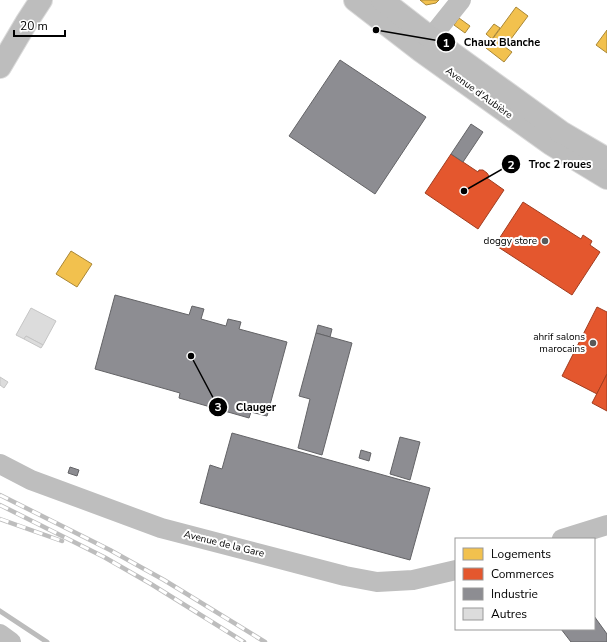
<svg xmlns="http://www.w3.org/2000/svg" width="607" height="642" font-family="'Nunito Sans',sans-serif">
	<style>
		.homes { fill: #f2c14e; stroke: #a98737 }
		.shops { fill: #e4572e; stroke: #a03d20 }
		.industry { fill: #8d8d92; stroke: #636366 }
		.lines { fill: none; stroke-linecap: round; stroke-linejoin: round }
		.stream { stroke: #bcbcbc; stroke-width: 5 }
		.building { fill: #dcdcdc; stroke: #c5c5c5 }
		.major-casing { stroke: #dbdbdb; stroke-width: 24 }
		.minor { stroke: #bebebe; stroke-width: 20 }
		.major { stroke: #bdbdbd; stroke-width: 22 }
		.rail-casing { stroke: #bdbdbd; stroke-width: 4.5 }
		.rail { stroke: #fff; stroke-width: 3; stroke-dasharray: 9; stroke-linecap: butt }
		.poi-dot { fill: #595959; stroke: #fff; stroke-width: 1.5 }
		.labels { text-anchor: middle; dominant-baseline: central; stroke-width: 4; stroke-linejoin: round; paint-order: stroke }
		.street-label { font-size: 10px; fill: #000; stroke: #fff }
		.poi-label { font-size: 10px; fill: #000; stroke: #fff; text-anchor: end }
		.leader { fill: none; stroke: #000; stroke-width: 1.5 }
		.callout-dot { fill: #000; stroke: #fff; stroke-width: 1.5 }
		.mark-label { font-size: 12px; text-anchor: middle; font-weight: bold; fill: #fff }
		.callout-label { font-size: 11px; text-anchor: middle; font-weight: bold; fill: #000; stroke: #fff; stroke-width: 4; stroke-linejoin: round; paint-order: stroke }
	</style>
	<rect width="100%" height="100%" fill="#fff"/>
	<g class="homes">
		<path d="M420 0H439L436 3 426 5Z"/>
		<path d="M516 7 528 16 505 47 512 52 504 62 486 48Z"/>
		<path d="M459 18 470 26 465 33 454 25Z"/>
		<path d="M494 24 500 28 492 39 486 34Z"/>
		<path d="M607 30V53L596 45Z"/>
		<path d="M71 251 92 264 77 287 56 274Z"/>
	</g>
	<g class="shops">
		<path d="M451 154 478 172 479 170H483L487 173 489 176 487 178 504 190 478 229 425 193Z"/>
		<path d="M523 202 581 239 583 235 592 241 590 245 600 252 572 295 495 245Z"/>
		<path d="M597 307 607 312V374L597 394 562 376Z"/>
		<path d="M607 374V411L592 403Z"/>
	</g>
	<g class="industry">
		<path d="M340 60 426 117 375 194 289 136Z"/>
		<path d="M471 124 483 132 463 162 451 154Z"/>
		<path d="M115 295 189 315 192 306 204 309 201 319 226 326 228 319 241 322 239 329 287 342 267 416 251 412 249 418 179 398 180 393 95 369Z"/>
		<path d="M318 325 332 329 330 337 316 333Z"/>
		<path d="M316 333 352 343 322 455 298 448 310 399 299 396Z"/>
		<path d="M232 433 430 488 410 560 200 503 210 465 222 469Z"/>
		<path d="M400 437 420 442 410 480 390 474Z"/>
		<path d="M361 450 371 453 369 461 359 458Z"/>
		<path d="M70 467 79 470 77 476 68 473Z"/>
		<path d="M594 616 607 634V642H571L561 629H594Z"/>
	</g>
	<g class="lines">
		<path class="stream" d="M0 611 47 642"/>
	</g>
	<g class="building">
		<path d="M31 308 56 321 43 345 26 336 24 339 16 335Z"/>
		<path d="M26 336 43 345 41 348 24 339Z"/>
		<path d="M0 377 8 382 4 388 0 385Z"/>
	</g>
	<g class="lines">
		<defs>
			<g id="major">
				<path d="M355 0 421 51 551 144 607 178"/>
				<path d="M382 0 431 38 561 132 607 159"/>
				<path d="M0 67 26 23 41 0"/>
			</g>
		</defs>
		<use href="#major" class="major-casing"/>
		<g class="minor">
			<path d="M421 50 461 0"/>
			<path d="M0 464 31 480 161 528 345 576 377 582 413 580 456 570"/>
			<path d="M562 539 607 525"/>
			<path d="M0 634 11 642"/>
		</g>
		<use href="#major" class="major"/>
		<defs>
			<g id="rail">
				<path d="M0 495 110 550 164 580 265 642"/>
				<path d="M0 505 104 557 151 584 244 642"/>
				<path d="M0 519 62 541"/>
			</g>
		</defs>
		<use href="#rail" class="rail-casing"/>
		<use href="#rail" class="rail"/>
	</g>
	<g class="poi-dot">
		<circle cx="545" cy="241" r="4"/>
		<circle cx="593" cy="343" r="4"/>
	</g>
	<g class="labels">
		<g class="street-label">
			<text transform="translate(479 93) rotate(36)">Avenue d'Aubière</text>
			<text transform="translate(224 544) rotate(14)">Avenue de la Gare</text>
		</g>
		<g class="poi-label">
			<text x="537" y="241">doggy store</text>
			<text x="585" y="337">ahrif salons<tspan x="585" dy="12">marocains</tspan></text>
		</g>
	</g>
	<path class="leader" d="M376 30L446 42M464 191L511 164M191 356L218 407"/>
	<g class="callout-dot">
		<circle cx="376" cy="30" r="4"/>
		<circle cx="464" cy="191" r="4"/>
		<circle cx="191" cy="356" r="4"/>
		<circle cx="446" cy="42" r="10"/>
		<circle cx="511" cy="164" r="10"/>
		<circle cx="218" cy="407" r="10"/>
	</g>
	<g class="mark-label">
		<text x="446" y="47">1</text>
		<text x="511" y="169">2</text>
		<text x="218" y="411">3</text>
	</g>
	<g class="callout-label">
		<text x="502" y="46">Chaux Blanche</text>
		<text x="560" y="168">Troc 2 roues</text>
		<text x="256" y="411">Clauger</text>
	</g>
	<rect x="455" y="538" width="140" height="92" fill="#ffffff" stroke="#999999"/>
	<rect x="463" y="548" width="20" height="12" fill="#f2c14e" stroke="#999999"/>
	<text x="491" y="558" font-size="12" fill="#000000">Logements</text>
	<rect x="463" y="568" width="20" height="12" fill="#e4572e" stroke="#999999"/>
	<text x="491" y="578" font-size="12" fill="#000000">Commerces</text>
	<rect x="463" y="588" width="20" height="12" fill="#8d8d92" stroke="#999999"/>
	<text x="491" y="598" font-size="12" fill="#000000">Industrie</text>
	<rect x="463" y="608" width="20" height="12" fill="#dcdcdc" stroke="#999999"/>
	<text x="491" y="618" font-size="12" fill="#000000">Autres</text>
	<path d="M14 30v6h51v-6" fill="none" stroke="#000000" stroke-width="2"/>
	<text x="20" y="30" font-size="12" fill="#000000" stroke="#ffffff" stroke-width="3" paint-order="stroke">20 m</text>
</svg>
